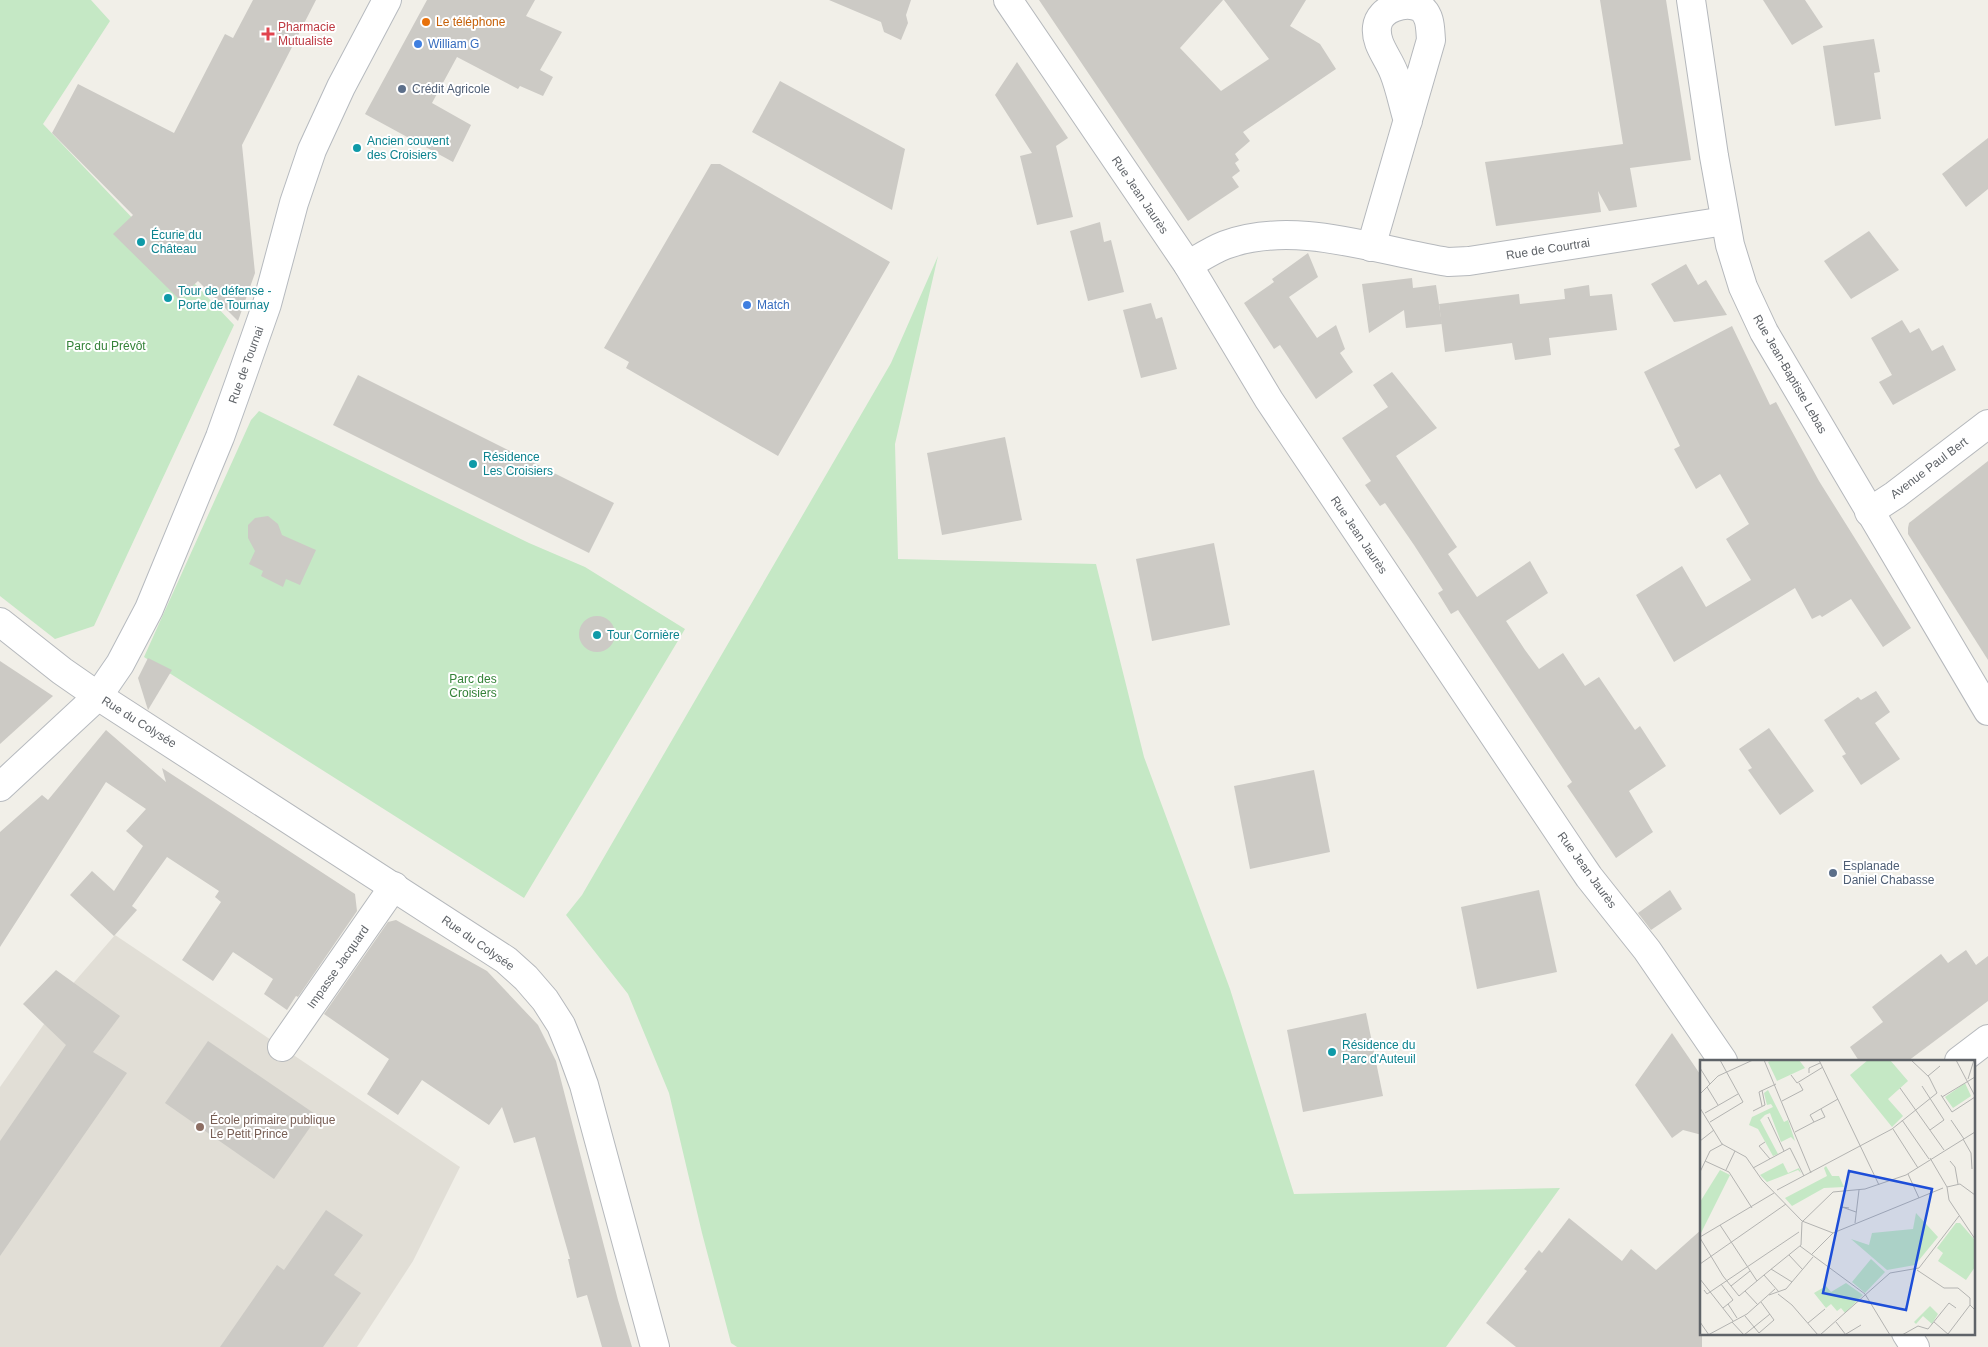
<svg xmlns="http://www.w3.org/2000/svg" width="1988" height="1347" font-family="Helvetica,sans-serif">
	<style>
		.education { fill: #e1ded6 }
		.green { fill: #c5e8c5 }
		.building { fill: #cccac5 }
		.lines { fill: none; stroke-linecap: round; stroke-linejoin: round }
		.minor-casing { stroke: #b5b8bc; stroke-width: 30 }
		.tertiary-casing { stroke: #b5b8bc; stroke-width: 30 }
		.secondary-casing { stroke: #b6babf; stroke-width: 30 }
		.minor { stroke: #fff; stroke-width: 28 }
		.tertiary { stroke: #fff; stroke-width: 28 }
		.secondary { stroke: #fff; stroke-width: 28 }
		.food-dot { fill: #e8710a; stroke: #fff; stroke-width: 2 }
		.health-dot { fill: #e0444e; stroke: #fff; stroke-width: 2 }
		.shop-dot { fill: #3f7fe0; stroke: #fff; stroke-width: 2 }
		.service-dot { fill: #5c6f8a; stroke: #fff; stroke-width: 2 }
		.culture-dot { fill: #0f9aa8; stroke: #fff; stroke-width: 2 }
		.education-dot { fill: #8d6e63; stroke: #fff; stroke-width: 2 }
		.labels { text-anchor: middle; dominant-baseline: central; stroke-width: 4; stroke-linejoin: round; paint-order: stroke }
		.food-label { font-size: 12px; fill: #c56008; stroke: #fff; text-anchor: start }
		.health-label { font-size: 12px; fill: #be3a42; stroke: #fff; text-anchor: start }
		.shop-label { font-size: 12px; fill: #366cbe; stroke: #fff; text-anchor: start }
		.service-label { font-size: 12px; fill: #4e5e75; stroke: #fff; text-anchor: start }
		.culture-label { font-size: 12px; fill: #0d838f; stroke: #fff; text-anchor: start }
		.street-label { font-size: 12px; fill: #5f6368; stroke: #fff }
		.park-label { font-size: 12px; fill: #348238; stroke: #fff }
		.education-label { font-size: 12px; fill: #785e54; stroke: #fff; text-anchor: start }
		.inset-road { fill: none; stroke: #b3b3b1; stroke-width: 1 }
		.view { fill: #1d4ed8; fill-opacity: 0.15; stroke: #1d4ed8; stroke-width: 2.5 }
		.inset-edge { fill: none; stroke: #5f6368; stroke-width: 2.5 }
	</style>
	<rect width="100%" height="100%" fill="#f1efe8"/>
	<path class="education" d="M115 935 460 1167 413 1261 357 1347H0V1087L70 987Z"/>
	<g class="green">
		<path d="M0 0H91L110 21 43 124 234 325 94 626 55 639 0 596Z"/>
		<path d="M938 256 895 444 898 559 1096 564 1144 757 1230 989 1294 1194 1560 1188 1446 1347H737L731 1343 702 1233 669 1093 628 994 566 915 582 895 891 363Z"/>
		<path d="M259 411 529 543 585 567 685 629 524 898 144 657 251 420Z"/>
	</g>
	<g class="building">
		<path d="M253 0H316L242 145 255 273 238 321 198 281 179 299 113 234 133 215 52 133 78 84 174 133 225 34 233 38Z"/>
		<path d="M427 0H535L526 16 562 32 540 70 553 77 543 96 520 86 518 89 457 57 432 103 471 125 453 162 365 114Z"/>
		<path d="M829 0H911L906 15 908 23 901 40 884 32 881 22Z"/>
		<path d="M1039 0H1223L1180 48 1221 91 1269 59 1224 0H1306L1290 26 1320 44 1336 69 1243 132 1250 141 1235 154 1239 160 1235 163 1240 171 1232 177 1239 187 1188 221Z"/>
		<path d="M1600 0H1666L1691 160 1630 168 1637 207 1609 211 1598 191 1601 212 1496 226 1485 162 1623 144Z"/>
		<path d="M1763 0H1805L1823 27 1792 45Z"/>
		<path d="M1874 39 1880 72 1874 73 1881 119 1835 126 1823 46Z"/>
		<path d="M1017 62 1068 138 1056 146 1073 217 1037 225 1020 156 1032 153 995 95Z"/>
		<path d="M780 81 905 149 892 210 752 132Z"/>
		<path d="M1988 138V189L1966 207 1942 174Z"/>
		<path d="M711 164H720L890 262 778 456 626 368 629 362 604 348Z"/>
		<path d="M1100 222 1104 242 1111 240 1124 292 1088 301 1070 231Z"/>
		<path d="M1869 231 1899 270 1851 299 1824 261Z"/>
		<path d="M1308 253 1318 277 1289 297 1317 338 1336 325 1345 349 1340 353 1353 372 1316 399 1280 345 1274 349 1244 303 1274 282 1272 279Z"/>
		<path d="M1686 264 1698 285 1706 280 1727 315 1674 322 1651 284Z"/>
		<path d="M1412 278 1413 288 1436 285 1442 324 1406 328 1404 310 1369 333 1362 284Z"/>
		<path d="M1589 285 1590 296 1612 294 1617 330 1549 338 1551 355 1515 360 1512 343 1445 352 1439 304 1519 294 1520 304 1565 299 1564 289Z"/>
		<path d="M1151 303 1156 319 1162 317 1177 369 1141 378 1123 310Z"/>
		<path d="M1902 320 1910 333 1919 328 1932 351 1943 345 1956 370 1893 405 1879 382 1892 375 1871 338Z"/>
		<path d="M1732 326 1770 405 1776 402 1819 481 1911 628 1883 647 1851 599 1822 617 1820 615 1812 619 1795 588 1674 662 1636 595 1682 566 1706 607 1751 580 1726 539 1749 524 1720 474 1696 489 1674 449 1680 446 1644 372Z"/>
		<path d="M1392 372 1437 428 1396 456 1457 547 1448 554 1477 597 1530 561 1548 593 1506 621 1525 650 1539 669 1563 653 1585 686 1599 677 1635 730 1640 726 1666 766 1629 791 1653 832 1616 858 1567 786 1572 782 1458 610 1451 614 1438 593 1443 590 1414 545 1385 503 1380 506 1365 485 1371 481 1342 438 1388 407 1373 385Z"/>
		<path d="M358 375 614 503 589 553 333 425Z"/>
		<path d="M1005 437 1022 520 942 535 927 453Z"/>
		<path d="M1988 461V660L1908 534V528L1909 523Z"/>
		<path d="M268 516 278 524 282 535 316 550 300 585 286 579 283 587 261 576 263 571 249 564 255 551 248 538V525L255 518Z"/>
		<path d="M1214 543 1230 625 1152 641 1136 559Z"/>
		<circle cx="597" cy="634" r="18"/>
		<path d="M148 658 172 670 148 710 138 678Z"/>
		<path d="M0 661 53 696 0 744Z"/>
		<path d="M1876 691 1890 712 1875 723 1900 759 1861 785 1842 756 1846 754 1824 720 1858 697 1861 700Z"/>
		<path d="M1769 728 1814 791 1780 815 1748 770 1752 768 1739 749Z"/>
		<path d="M106 730 166 782 162 768 355 894 357 911 298 997 296 996 287 1010 264 994 273 979 233 952 213 981 182 960 221 902 215 897 219 891 167 857 132 906 137 910 114 936 70 895 92 871 114 891 143 846 126 831 146 809 106 782 0 947V832L42 795 48 800Z"/>
		<path d="M1314 770 1330 852 1250 869 1234 786Z"/>
		<path d="M1539 890 1557 972 1477 989 1461 907Z"/>
		<path d="M1670 890 1682 909 1651 930 1638 913Z"/>
		<path d="M396 920 487 971 538 1025 556 1061 618 1300 632 1347H602L587 1295 577 1298 568 1259H570L535 1137 514 1143 502 1107 489 1125 422 1080 398 1115 367 1094 389 1059 324 1014 388 922Z"/>
		<path d="M1966 950 1976 965 1988 956V1001L1908 1061H1859L1850 1047 1883 1022 1872 1007 1941 954 1948 963Z"/>
		<path d="M56 970 120 1016 93 1052 127 1073 0 1256V1141L66 1045 23 1004Z"/>
		<path d="M1366 1013 1383 1096 1303 1112 1287 1030Z"/>
		<path d="M1672 1033 1702 1077V1135L1683 1130 1672 1138 1635 1085Z"/>
		<path d="M208 1041 318 1116 274 1179 165 1103Z"/>
		<path d="M326 1210 363 1235 334 1275 361 1293 323 1347H220L277 1265 284 1270Z"/>
		<path d="M1569 1218 1622 1261 1631 1249 1656 1270 1702 1229V1347H1516L1486 1323 1527 1271 1524 1269 1539 1250 1542 1253Z"/>
	</g>
	<g class="lines">
		<defs>
			<g id="minor">
				<path d="M1008 0 1188 265 1269 400 1572 852 1589 877 1647 950 1723 1061"/>
				<path d="M1371 247 1431 40C1430 29 1431 16 1421 8 1406 0 1379 8 1377 27 1375 44 1388 57 1394 73 1400 88 1403 105 1408 121"/>
				<path d="M1188 265C1200 258 1212 250 1225 245 1296 219 1377 251 1448 262L1469 261 1725 221"/>
				<path d="M1869 512 1895 495 1988 424"/>
				<path d="M0 622 62 671 98 696"/>
				<path d="M282 1047 394 886"/>
				<path d="M1959 1061 1988 1039"/>
				<path d="M1906 1333 1915 1347"/>
			</g>
			<g id="tertiary">
				<path d="M1691 0 1714 156 1730 245 1743 287 1764 332 1988 711"/>
				<path d="M98 696 506 960 526 978 545 1000 561 1025 572 1052 584 1085 655 1347"/>
			</g>
			<path id="secondary" d="M0 787 98 696 120 664 149 609 220 437 240 381 267 304 294 203 312 150 341 87 387 0"/>
		</defs>
		<use href="#minor" class="minor-casing"/>
		<use href="#tertiary" class="tertiary-casing"/>
		<use href="#secondary" class="secondary-casing"/>
		<use href="#minor" class="minor"/>
		<use href="#tertiary" class="tertiary"/>
		<use href="#secondary" class="secondary"/>
	</g>
	<circle class="food-dot" cx="426" cy="22" r="5"/>
	<path class="health-dot" d="M265.5 26.5h5v5h5v5h-5v5h-5v-5h-5v-5h5z"/>
	<g class="shop-dot">
		<circle cx="418" cy="44" r="5"/>
		<circle cx="747" cy="305" r="5"/>
	</g>
	<g class="service-dot">
		<circle cx="402" cy="89" r="5"/>
		<circle cx="1833" cy="873" r="5"/>
	</g>
	<g class="culture-dot">
		<circle cx="357" cy="148" r="5"/>
		<circle cx="141" cy="242" r="5"/>
		<circle cx="168" cy="298" r="5"/>
		<circle cx="473" cy="464" r="5"/>
		<circle cx="597" cy="635" r="5"/>
		<circle cx="1332" cy="1052" r="5"/>
	</g>
	<circle class="education-dot" cx="200" cy="1127" r="5"/>
	<g class="labels">
		<g class="food-label">
			<text x="436" y="22">Le téléphone</text>
		</g>
		<g class="health-label">
			<text x="278" y="27">Pharmacie<tspan x="278" dy="14">Mutualiste</tspan></text>
		</g>
		<g class="shop-label">
			<text x="428" y="44">William G</text>
			<text x="757" y="305">Match</text>
		</g>
		<g class="service-label">
			<text x="412" y="89">Crédit Agricole</text>
			<text x="1843" y="866">Esplanade<tspan x="1843" dy="14">Daniel Chabasse</tspan></text>
		</g>
		<g class="culture-label">
			<text x="367" y="141">Ancien couvent<tspan x="367" dy="14">des Croisiers</tspan></text>
			<text x="151" y="235">Écurie du<tspan x="151" dy="14">Château</tspan></text>
			<text x="178" y="291">Tour de défense -<tspan x="178" dy="14">Porte de Tournay</tspan></text>
			<text x="483" y="457">Résidence<tspan x="483" dy="14">Les Croisiers</tspan></text>
			<text x="607" y="635">Tour Cornière</text>
			<text x="1342" y="1045">Résidence du<tspan x="1342" dy="14">Parc d'Auteuil</tspan></text>
		</g>
		<g class="street-label">
			<text transform="translate(1140 195) rotate(56)">Rue Jean Jaurès</text>
			<text transform="translate(1548 249) rotate(-9)">Rue de Courtrai</text>
			<text transform="translate(246 365) rotate(-70)">Rue de Tournai</text>
			<text transform="translate(1790 374) rotate(60)">Rue Jean-Baptiste Lebas</text>
			<text transform="translate(1929 468) rotate(-37)">Avenue Paul Bert</text>
			<text transform="translate(1359 535) rotate(56)">Rue Jean Jaurès</text>
			<text transform="translate(139 722) rotate(32)">Rue du Colysée</text>
			<text transform="translate(1587 870) rotate(54)">Rue Jean Jaurès</text>
			<text transform="translate(478 943) rotate(35)">Rue du Colysée</text>
			<text transform="translate(338 967) rotate(-55)">Impasse Jacquard</text>
		</g>
		<g class="park-label">
			<text x="106" y="346">Parc du Prévôt</text>
			<text x="473" y="679">Parc des<tspan x="473" dy="14">Croisiers</tspan></text>
		</g>
		<g class="education-label">
			<text x="210" y="1120">École primaire publique<tspan x="210" dy="14">Le Petit Prince</tspan></text>
		</g>
	</g>
	<g transform="translate(1700 1060)">
		<rect width="275" height="275" fill="#f1efe8"/>
		<path d="M72 0H99L105 8 77 21 68 2ZM168 0H190L208 21 188 39 203 56 192 67 150 15ZM265 23 271 36 253 48 245 37ZM68 30 84 62 88 60 95 81 91 77 81 82 70 53 65 55 60 60 78 94 73 96 58 69 49 65 52 57 73 47 71 44 67 45 64 33ZM83 103 88 113 99 108 101 113 98 110 67 122 60 115ZM126 106 132 116H139L144 127 124 128 92 146 85 138 127 116 124 108ZM20 110 30 115 0 175V142ZM216 153 238 177 215 205 187 210 151 179 169 185 172 173 213 169ZM256 163H260L275 180V207L266 220 238 201 243 193 237 188ZM171 199 185 212 165 233 152 222ZM146 223 163 235 145 253 141 248 137 251 131 244 126 248 114 233 126 226 131 232ZM230 246 238 254 232 264 223 256 216 264 214 262Z" fill="#c5e8c5"/>
		<path class="inset-road" d="M64 0 111 113M119 0 179 125M211 0 229 17 237 33M256 0 275 36M0 8 10 24M109 13V8L120 3M91 15 97 23 123 7M228 16 240 6M268 19 274 0M222 26 244 60M7 27 18 45M200 28 244 90M0 34 18 16 53 0M241 35 252 52M242 37 275 17M82 41 103 30 99 23M62 46 59 32 76 24M0 48 22 84 46 97 62 120 102 161 133 173 111 195M53 51 65 45 62 30M252 52 275 37M5 53 38 34M68 57 84 91M202 60 229 99M251 60 264 79M10 62 43 42 20 0M114 62 125 57 121 49M193 69 218 108M230 70 244 60M95 72 114 62 110 55 138 39M263 79 271 93 272 109M0 81 14 70M65 82 59 86 70 99M230 98 247 127 249 140 275 179M5 101 29 112 52 148M250 101 255 107 258 124M53 108 90 88 104 116M26 110 35 91M0 112 10 91 23 84M208 114 219 138M247 127 260 124 275 135M77 130 192 69 237 33M149 148 142 147 156 152M102 162 133 132 165 129 206 115 275 72M155 163 159 130M20 165 57 221M133 173 243 128M0 177 74 133M0 178 23 216 39 236 64 215M100 186 165 234 190 275M89 195 103 210M0 204 86 144M71 209 92 222M217 210 244 228H258L270 238V245L275 250M0 219 33 261M21 224 33 240 23 248M31 226 50 211M4 230 7 234 99 172M45 231 58 245M79 232 64 215 101 185 102 162M78 234 92 245 118 275M69 235 86 229 113 197M28 244 37 258M45 256 59 273M0 262 9 275M32 262 44 275M136 262 146 275M234 262 249 275M108 263 125 249M59 273 74 260 61 242M146 274 161 265M248 274 270 245M8 275 47 254 75 229M44 275 70 254M120 275 190 213 219 208 259 156M202 275 218 266 228 269 249 243 256 248"/>
		<path class="view" d="M149 111 232 129 206 250 123 233Z"/>
		<rect width="275" height="275" class="inset-edge"/>
	</g>
</svg>
